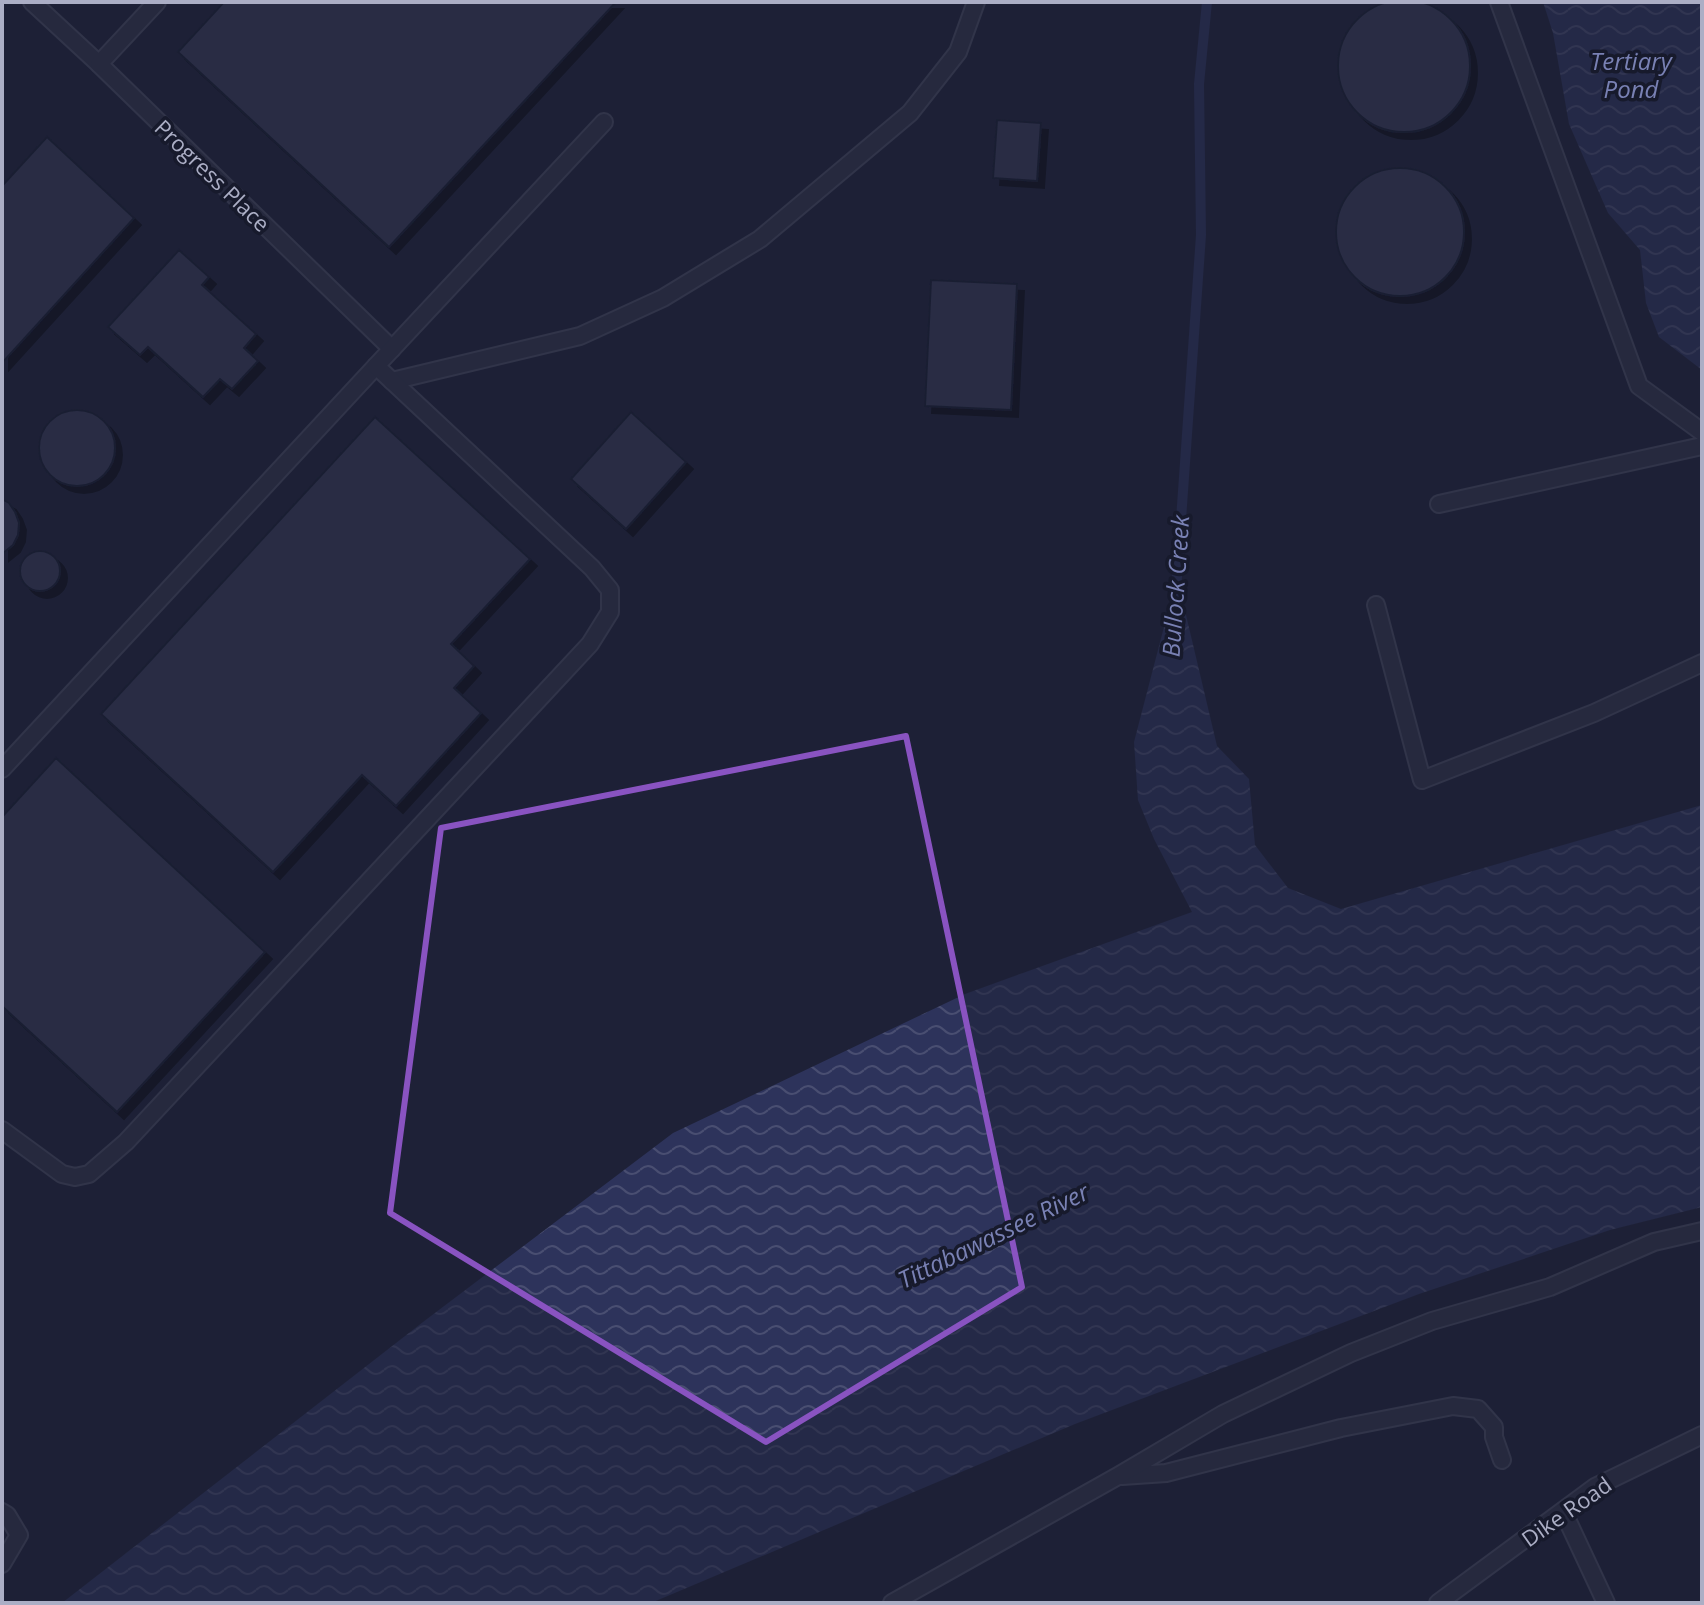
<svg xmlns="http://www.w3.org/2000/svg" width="1704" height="1605" font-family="'Open Sans',sans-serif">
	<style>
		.water { fill: url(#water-waves) }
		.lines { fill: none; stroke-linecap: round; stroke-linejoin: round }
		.stream { stroke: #2d335b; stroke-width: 10 }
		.building { fill: #373b56; stroke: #191c2e; stroke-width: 2; filter: url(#shadow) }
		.service-casing { stroke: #494c60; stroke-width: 20 }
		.service { stroke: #313448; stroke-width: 16 }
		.marked { fill: none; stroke: #8953c1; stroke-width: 6; stroke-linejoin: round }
		.labels { text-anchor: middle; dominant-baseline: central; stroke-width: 7; stroke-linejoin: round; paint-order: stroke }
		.street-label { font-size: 22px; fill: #abaec5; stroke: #171a2c }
		.water-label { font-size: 24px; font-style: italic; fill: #7981b4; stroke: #171a2c }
	</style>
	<defs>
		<pattern id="water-waves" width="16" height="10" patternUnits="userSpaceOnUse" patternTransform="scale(2)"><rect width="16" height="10" fill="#2d335b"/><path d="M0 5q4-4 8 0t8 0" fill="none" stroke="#494e71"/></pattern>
		<filter id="shadow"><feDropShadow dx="7" dy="7" stdDeviation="0" flood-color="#0009"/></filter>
	</defs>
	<rect width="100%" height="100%" fill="#1e2137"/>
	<g class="water">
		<path d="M1543 2H1702V370L1659 337 1646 303 1640 250 1608 213 1569 124 1553 33Z"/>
		<path d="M1177 577 1217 746 1249 779 1255 845 1288 888 1341 909 1702 805V1207L1610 1230 1419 1294 1075 1424 651 1603H62L423 1322 673 1133 965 994 1192 912 1154 839 1138 800 1134 742Z"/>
	</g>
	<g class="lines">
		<path class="stream" d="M1176 591 1201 235 1199 84 1207 2"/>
	</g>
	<g class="building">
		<circle cx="1404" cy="66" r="66"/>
		<path d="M224 2H616L389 247 178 52Z"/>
		<path d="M997 120 1041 123 1037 181 993 178Z"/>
		<path d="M47 137 134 218 2 363V186Z"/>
		<circle cx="1400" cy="232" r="64"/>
		<path d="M179 250 209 277 202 285 256 334 244 348 258 361 232 389 220 379 203 397 148 347 140 355 108 327Z"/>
		<path d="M931 280 1017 284 1011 410 925 406Z"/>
		<circle cx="77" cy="448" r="38"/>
		<path d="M631 412 686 462 626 529 571 479Z"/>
		<path d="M375 417 530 559 451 644 474 666 454 688 481 713 396 806 362 775 273 872 101 714Z"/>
		<path d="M2 499 9 503 15 512 19 523 18 535 13 545 2 554Z"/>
		<circle cx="40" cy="571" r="20"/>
		<path d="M56 758 265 952 117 1112 2 1006V817Z"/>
	</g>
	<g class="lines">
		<defs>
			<g id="service">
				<path d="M32 2 99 64 392 349"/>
				<path d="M1499 2 1639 386 1702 432"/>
				<path d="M99 64 157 2"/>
				<path d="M392 381 580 336 663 298 760 239 910 113 958 52 976 2"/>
				<path d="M1439 504 1702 446"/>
				<path d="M1376 605 1422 780 1594 713 1702 663"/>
				<path d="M2 769 376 366"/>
				<path d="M2 1130 62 1174 75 1177 89 1174 126 1142 590 644 610 612V590L592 568 376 366 604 122"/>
				<path d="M1122 1476 1166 1473 1341 1428 1453 1406 1478 1409 1494 1427V1437L1502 1460"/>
				<path d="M1563 1511 1606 1603"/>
				<path d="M2 1512 7 1515 19 1535 2 1564"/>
				<path d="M892 1603 1118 1476 1223 1414 1351 1353 1432 1321 1550 1287 1654 1242 1702 1231"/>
				<path d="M1438 1603 1595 1487 1702 1435"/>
			</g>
		</defs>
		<use href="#service" class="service-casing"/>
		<use href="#service" class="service"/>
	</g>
	<path d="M0 0H1704V1605H0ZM906 736 1022 1287 766 1442 390 1213 441 828Z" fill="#1e2137" fill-opacity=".55" fill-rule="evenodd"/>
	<path class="marked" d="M906 736 1022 1287 766 1442 390 1213 441 828Z"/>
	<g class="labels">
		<g class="street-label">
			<text transform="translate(213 175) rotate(44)">Progress Place</text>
			<text transform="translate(1566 1511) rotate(-35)">Dike Road</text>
		</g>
		<g class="water-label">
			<text x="1631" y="60">Tertiary<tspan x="1631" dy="28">Pond</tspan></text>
			<text transform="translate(1175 586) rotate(-86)">Bullock Creek</text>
			<text transform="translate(993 1235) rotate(-26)">Tittabawassee River</text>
		</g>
	</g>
	<rect width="1704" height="1605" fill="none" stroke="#abaec5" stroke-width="8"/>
</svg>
